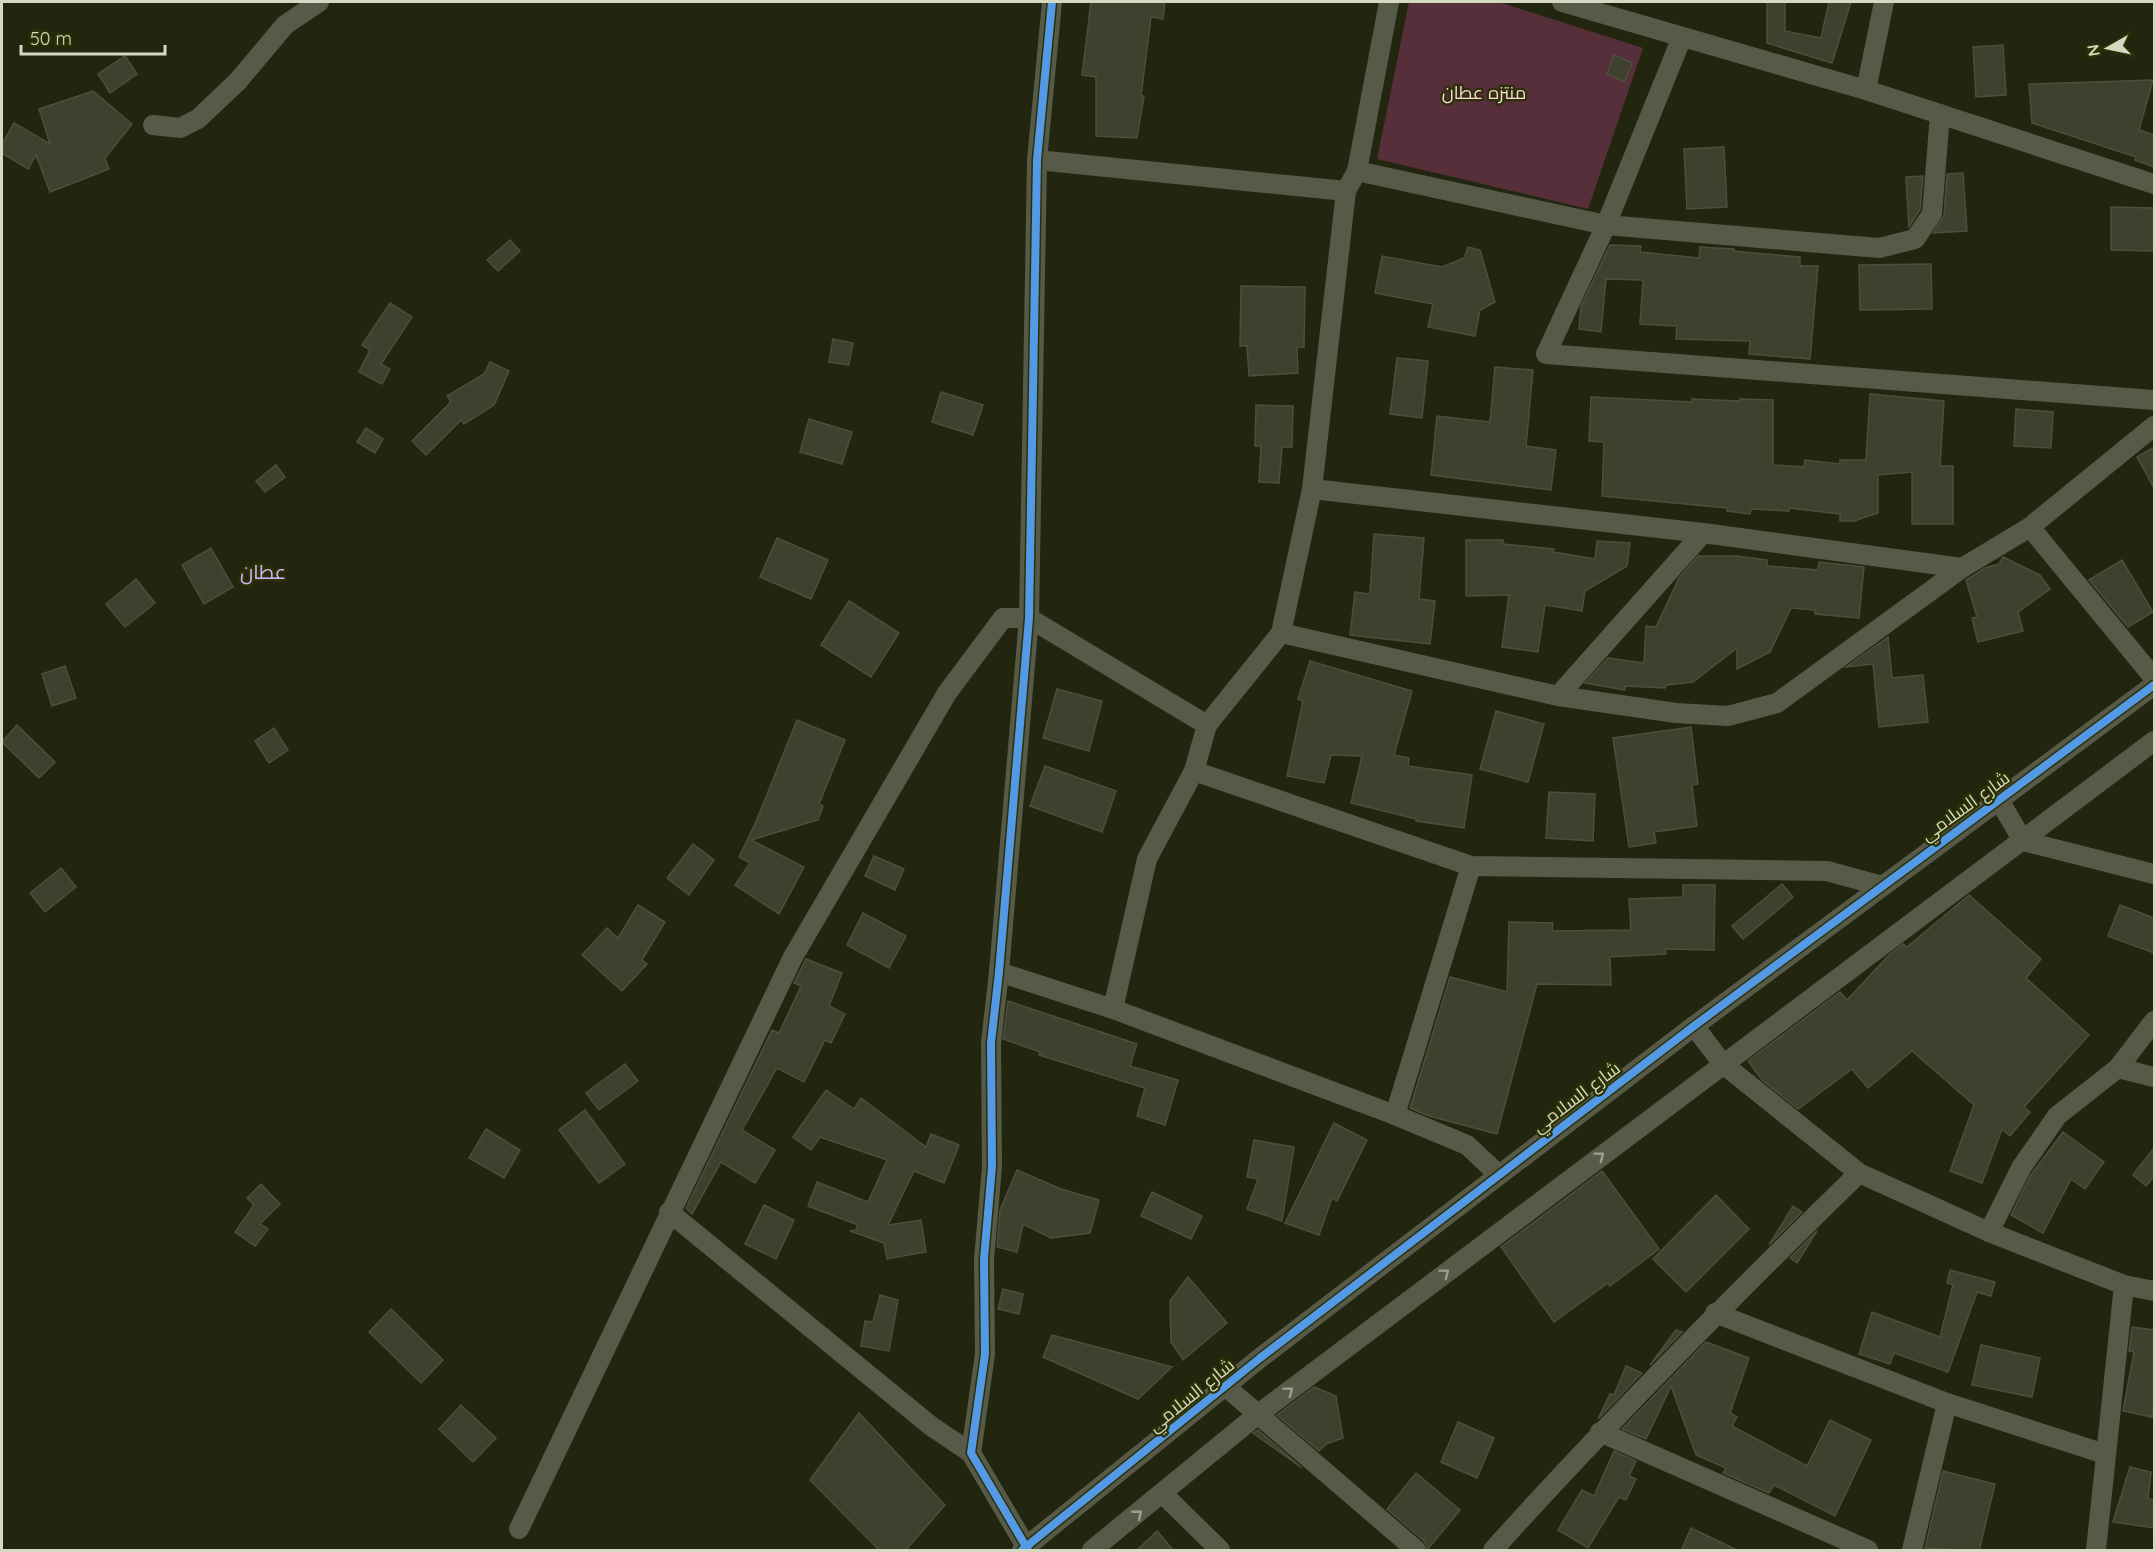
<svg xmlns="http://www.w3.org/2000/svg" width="2156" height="1552" font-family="Quicksand,Cairo,sans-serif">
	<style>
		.green { fill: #572f3a }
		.building { fill: #3e412d; stroke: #4c4f3c; stroke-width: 1.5 }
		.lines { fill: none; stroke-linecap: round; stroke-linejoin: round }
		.minor { stroke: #575a49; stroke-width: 20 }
		.cycleway-casing { stroke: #2b3104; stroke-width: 11 }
		.cycleway { stroke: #5399e6; stroke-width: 8 }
		.oneway { stroke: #9ca08b }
		.labels { text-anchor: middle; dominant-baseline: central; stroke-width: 4.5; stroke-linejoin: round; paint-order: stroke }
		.park-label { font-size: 18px; fill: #fcd2df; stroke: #2b3104 }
		.street-label { font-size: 18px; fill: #d4d9c1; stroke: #2b3104 }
		.neighbourhood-label { font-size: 20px; fill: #cbb5fc; stroke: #2b3104 }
	</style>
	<rect width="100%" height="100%" fill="#23260e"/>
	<path class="green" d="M1409 2H1499L1643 48 1588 209 1377 159Z"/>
	<g class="building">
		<path d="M1091 2H1165L1163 19 1151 17 1141 96H1144L1137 138 1096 136V77L1082 75Z"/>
		<path d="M1767 2H1785V31L1821 38 1829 2H1851L1832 63 1767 43Z"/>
		<path d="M2003 45 2006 95 1976 97 1973 47Z"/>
		<path d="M1614 55 1632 63 1625 82 1607 74Z"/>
		<path d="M125 56 137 74 110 93 98 74Z"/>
		<path d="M2153 80 2139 130 2154 135V167L2135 160 2136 157 2032 123 2029 84Z"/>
		<path d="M93 91 132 124 105 158 109 169 50 192 36 155 28 169 2 153V144L14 123 50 144 39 109Z"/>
		<path d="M1724 147 1727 207 1687 209 1684 149Z"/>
		<path d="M1963 173 1967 231 1933 233 1944 216 1947 174Z"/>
		<path d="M1923 176 1920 210 1909 227 1906 177Z"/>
		<path d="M2111 207 2154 208V251L2111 250Z"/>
		<path d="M510 240 520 251 498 271 487 260Z"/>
		<path d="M1610 245 1641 246 1640 252 1699 258 1700 247 1734 249 1733 251 1800 257V266H1818L1810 359 1749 354 1750 341 1676 339 1677 326 1640 324 1643 280 1606 279 1601 332 1579 329 1581 306Z"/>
		<path d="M1468 247 1480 250 1495 302 1480 310 1475 336 1428 327 1433 304 1375 293 1382 256 1442 267 1464 258Z"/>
		<path d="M1931 264 1932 309 1860 310 1859 265Z"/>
		<path d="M1241 286 1305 287 1304 347H1297L1298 373 1249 376 1247 346H1240Z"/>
		<path d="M390 303 412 317 381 364 390 369 382 384 359 372 370 350 362 345Z"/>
		<path d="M833 339 853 343 849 365 829 362Z"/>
		<path d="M1397 358 1428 361 1422 418 1390 414Z"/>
		<path d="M490 362 509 371 494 405 464 424 461 420 426 455 412 441 451 402 447 396 484 374Z"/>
		<path d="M1495 367 1533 370 1526 446 1556 450 1551 490 1431 475 1437 416 1490 422Z"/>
		<path d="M941 392 983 405 973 435 932 422Z"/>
		<path d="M1870 394 1944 401 1940 466H1953V524H1912V472L1878 475V513L1854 521H1840V514L1789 508V511L1751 509 1750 514 1727 511V508L1602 496 1604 442 1589 441 1591 397 1692 402V399L1740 401V399L1773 400V465L1804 467 1805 460 1840 464V460H1866Z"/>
		<path d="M1256 405 1293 406 1292 447H1282L1279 483 1259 482 1261 446H1255Z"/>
		<path d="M2016 409 2053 412 2051 448 2014 446Z"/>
		<path d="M809 419 852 432 842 464 800 452Z"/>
		<path d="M366 428 383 439 375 453 357 442Z"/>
		<path d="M2154 447V488L2137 457Z"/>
		<path d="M276 465 285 477 265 492 256 481Z"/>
		<path d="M1374 534 1424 538 1419 599 1435 601 1430 644 1350 635 1355 592 1370 594Z"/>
		<path d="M777 538 828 560 811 599 760 577Z"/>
		<path d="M1466 540H1503V544L1554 549 1553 552 1595 559 1597 541 1630 543 1627 566 1585 591 1582 611 1545 605 1538 652 1502 647 1509 595 1466 596Z"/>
		<path d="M211 548 233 587 204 604 182 565Z"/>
		<path d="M1698 556H1736L1767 560V566L1818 570 1819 562 1864 567 1859 618 1815 614V610L1791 608 1770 652 1737 669V648L1693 682 1666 685 1665 688 1625 686V690L1585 683 1608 658 1644 663 1646 626 1656 627 1679 578Z"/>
		<path d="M2003 557 2040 575 2050 589 2018 612 2023 631 1978 642 1972 618 1977 617 1966 580 1985 568 1999 564Z"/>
		<path d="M2122 560 2153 612 2128 627 2089 580Z"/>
		<path d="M136 579 155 603 125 627 106 604Z"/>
		<path d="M849 601 899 633 871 677 821 645Z"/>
		<path d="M1888 637 1892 678 1923 675 1928 722 1879 727 1873 664 1846 667Z"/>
		<path d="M1310 661 1412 691 1394 755 1409 758 1408 766 1472 775 1464 828 1416 821V819L1351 803 1362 756 1331 755 1324 783 1287 776 1303 701 1298 699Z"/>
		<path d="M65 666 76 698 52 706 42 674Z"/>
		<path d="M1057 689 1102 701 1089 751 1043 738Z"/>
		<path d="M1496 711 1544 724 1528 782 1480 769Z"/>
		<path d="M797 720 845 740 819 804 823 806 818 820 751 840 804 867 779 914 735 885 750 863 739 857 755 824Z"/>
		<path d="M17 725 55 762 39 778 2 742Z"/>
		<path d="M1691 727 1698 784 1692 785 1697 826 1654 832 1656 843 1629 847 1613 738Z"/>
		<path d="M274 728 288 750 269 763 255 741Z"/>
		<path d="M1045 766 1116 791 1102 832 1030 806Z"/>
		<path d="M1549 792 1595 794 1593 841 1546 838Z"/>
		<path d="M693 844 714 860 689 895 667 878Z"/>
		<path d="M874 856 904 869 895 890 865 876Z"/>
		<path d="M61 868 76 887 45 912 30 893Z"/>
		<path d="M1782 884 1793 897 1743 939 1732 926Z"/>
		<path d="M1683 885H1715L1714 950 1665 949 1666 954 1610 957 1611 985 1537 984 1497 1134 1429 1116 1410 1108 1450 977 1507 992 1509 922 1553 923 1552 931 1631 930 1629 899 1683 897Z"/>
		<path d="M1969 895 2041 959 2026 978 2089 1035 2024 1107 2030 1112 2010 1136 2002 1129 1982 1183 1950 1171 1974 1105 1912 1051 1868 1088 1852 1069 1798 1109 1762 1080 1748 1061 1840 992 1847 1000 1889 955 1903 944 1907 947Z"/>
		<path d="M638 905 665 922 642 960 647 964 622 991 582 955 607 928 618 938Z"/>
		<path d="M2120 905 2154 918V953L2108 936Z"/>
		<path d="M863 913 906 936 889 968 847 945Z"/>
		<path d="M806 959 842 973 829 1006 845 1014 831 1043 825 1040 804 1082 777 1068 742 1130 775 1150 755 1183 721 1162 692 1214 686 1208 772 1030 779 1033 801 986 794 983Z"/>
		<path d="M1008 1001 1137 1044 1130 1066 1178 1080 1165 1125 1137 1116 1145 1088 1039 1055 1040 1052 1003 1039Z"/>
		<path d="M625 1064 638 1081 599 1110 586 1093Z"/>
		<path d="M826 1090 854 1109 861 1098 926 1147 931 1134 959 1145 944 1183 914 1171 888 1225 921 1220 926 1252 887 1259 884 1243 850 1231 856 1230 858 1225 808 1206 817 1182 868 1202 887 1160 820 1137 811 1150 793 1137Z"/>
		<path d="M585 1110 625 1164 599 1183 559 1130Z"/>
		<path d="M1334 1123 1367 1140 1337 1201 1332 1198 1319 1235 1285 1223Z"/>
		<path d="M486 1129 520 1150 504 1178 469 1158Z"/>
		<path d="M2063 1132 2104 1162 2085 1189 2071 1179 2043 1233 2011 1215 2030 1176Z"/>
		<path d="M1254 1140 1294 1147 1282 1221 1247 1209 1258 1179 1247 1177Z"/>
		<path d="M2154 1148V1176L2146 1186 2133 1175Z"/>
		<path d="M1017 1170 1061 1189 1099 1200 1090 1233 1051 1238 1023 1224 1017 1252 997 1247 1000 1210Z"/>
		<path d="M1602 1171 1659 1249 1610 1286 1608 1283 1554 1322 1501 1247Z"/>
		<path d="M261 1184 280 1204 260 1224 268 1229 255 1246 235 1232 254 1205 247 1198Z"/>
		<path d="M1152 1192 1202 1216 1191 1239 1141 1216Z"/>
		<path d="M1716 1195 1749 1229 1686 1292 1653 1259Z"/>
		<path d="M764 1205 794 1220 776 1259 745 1244Z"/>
		<path d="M1793 1206 1802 1212 1769 1245Z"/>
		<path d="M1817 1231 1797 1263 1790 1258Z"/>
		<path d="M1950 1270 1995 1282 1991 1296 1977 1292 1948 1372 1894 1353 1890 1364 1859 1354 1872 1312 1940 1337 1953 1285 1947 1283Z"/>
		<path d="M1188 1277 1227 1323 1183 1360 1171 1342 1170 1301Z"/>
		<path d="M1003 1289 1023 1294 1019 1314 998 1309Z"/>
		<path d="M880 1295 898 1300 889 1351 861 1346 865 1321 873 1322Z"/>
		<path d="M391 1309 443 1360 421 1383 369 1332Z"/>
		<path d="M2132 1327 2154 1330V1403L2152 1417 2123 1411 2134 1352 2129 1351Z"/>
		<path d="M1676 1330 1682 1332 1650 1365Z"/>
		<path d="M1052 1335 1172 1367 1138 1399 1043 1357Z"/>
		<path d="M1706 1342 1749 1358 1730 1413 1737 1417 1732 1426 1807 1466 1830 1420 1871 1440 1835 1516 1774 1485 1769 1493 1723 1473 1726 1468 1696 1455 1671 1386 1646 1439 1622 1429Z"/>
		<path d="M1981 1345 2040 1358 2032 1397 1972 1385Z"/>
		<path d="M1626 1366 1642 1373 1598 1419 1610 1394 1614 1395Z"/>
		<path d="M1314 1387 1336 1396 1343 1438 1326 1444 1319 1451 1277 1415Z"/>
		<path d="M461 1405 496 1438 473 1462 439 1429Z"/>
		<path d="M859 1413 945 1505 905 1551H880L810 1480Z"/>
		<path d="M1458 1422 1494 1438 1477 1478 1441 1462Z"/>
		<path d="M1258 1430 1302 1468 1253 1433Z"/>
		<path d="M1614 1451 1636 1461 1629 1476 1636 1479 1626 1500 1619 1497 1588 1548 1558 1530 1582 1490 1594 1496Z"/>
		<path d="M2130 1467 2151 1472 2148 1499 2154 1500V1528L2113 1522Z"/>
		<path d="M1943 1471 1995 1484 1979 1551 1925 1548Z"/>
		<path d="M1416 1473 1460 1510 1428 1549 1424 1541 1387 1509Z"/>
		<path d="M1691 1528 1739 1551H1681Z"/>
		<path d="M1157 1531 1174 1551H1136Z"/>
	</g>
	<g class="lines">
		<g class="minor">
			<path d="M1562 2 1866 90 2154 184"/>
			<path d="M1682 37 1606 225 1546 354 2154 400"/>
			<path d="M1866 90 1884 2"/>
			<path d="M153 125 180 128 198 119 238 81 285 25 319 2"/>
			<path d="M1037 160 1346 191"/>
			<path d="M1357 171 1606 225 1879 248 1915 239 1932 214 1940 114"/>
			<path d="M1312 489 1703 533 1962 568"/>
			<path d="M2030 527 2154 678"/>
			<path d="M1281 633 1558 696 1676 713 1728 716 1777 703 1962 568 2030 527 2154 426"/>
			<path d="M1558 696 1703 533"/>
			<path d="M1194 771 1471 866 1827 871 1882 886"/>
			<path d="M1999 800 2023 841 2154 874"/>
			<path d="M999 972 1113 1009 1395 1115 1467 1145 1499 1175"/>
			<path d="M1113 1009 1147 859 1194 771 1207 725 1281 633 1312 489 1346 191 1357 171 1389 2"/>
			<path d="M2154 1021 2118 1068 2154 1077"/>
			<path d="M1694 1026 1723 1064 1859 1173 1989 1232 2124 1285 2154 1291"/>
			<path d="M1395 1115 1471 866"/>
			<path d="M669 1212 931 1426 971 1453"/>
			<path d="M1989 1232 2021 1168 2057 1116 2118 1068"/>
			<path d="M1715 1313 1947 1403 2105 1454"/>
			<path d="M1225 1386 1416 1550"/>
			<path d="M1600 1432 1868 1550"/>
			<path d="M1163 1494 1220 1550"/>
			<path d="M519 1529 793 957 947 693 1003 618H1029L1207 725"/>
			<path d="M1022 1550 1260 1358 1694 1026 2154 685"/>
			<path d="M1028 1550 971 1453 985 1354 984 1259 992 1167 991 1043 999 972 1029 618 1037 160 1052 2"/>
			<path d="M1092 1550 1257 1415 2154 741"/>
			<path d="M1493 1550C1610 1420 1733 1296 1859 1173"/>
			<path d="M1912 1550 1947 1403"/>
			<path d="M2096 1550 2124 1285"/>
		</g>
		<defs>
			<g id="cycleway">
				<path d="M1022 1550 1260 1358 1694 1026 2154 685"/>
				<path d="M1028 1550 971 1453 985 1354 984 1259 992 1167 991 1043 999 972 1029 618 1037 160 1052 2"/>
			</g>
		</defs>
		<use href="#cycleway" class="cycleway-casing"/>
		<use href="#cycleway" class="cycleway"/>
	</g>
	<defs><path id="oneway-chevron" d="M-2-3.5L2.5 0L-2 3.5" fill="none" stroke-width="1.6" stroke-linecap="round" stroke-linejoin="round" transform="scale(1.5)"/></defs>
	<g class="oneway">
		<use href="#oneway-chevron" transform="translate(1600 1156) rotate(-37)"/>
		<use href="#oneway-chevron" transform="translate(1445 1273) rotate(-37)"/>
		<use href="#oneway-chevron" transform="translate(1289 1391) rotate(-37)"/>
		<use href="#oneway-chevron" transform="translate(1138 1514) rotate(-39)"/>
	</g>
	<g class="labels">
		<g class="park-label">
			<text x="1484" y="92">منتزه عطان</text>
		</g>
		<g class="street-label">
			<text transform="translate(1965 806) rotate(-36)">شارع السلامي</text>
			<text transform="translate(1576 1097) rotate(-37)">شارع السلامي</text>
			<text transform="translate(1191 1395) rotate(-39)">شارع السلامي</text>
		</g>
		<g class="neighbourhood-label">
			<text x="263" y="571">عطان</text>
		</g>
	</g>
	<rect width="2156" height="1552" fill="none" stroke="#d4d9c1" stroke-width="6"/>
	<g transform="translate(2108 48) rotate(261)" stroke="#2b3104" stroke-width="4.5" paint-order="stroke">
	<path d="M0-4.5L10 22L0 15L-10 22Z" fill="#d4d9c1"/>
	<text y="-9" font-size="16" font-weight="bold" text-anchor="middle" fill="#d4d9c1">N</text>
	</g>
	<path d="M21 45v9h144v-9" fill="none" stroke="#d4d9c1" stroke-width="3"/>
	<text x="30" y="45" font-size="18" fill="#d4d9c1" stroke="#2b3104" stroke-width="4.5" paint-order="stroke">50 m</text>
</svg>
